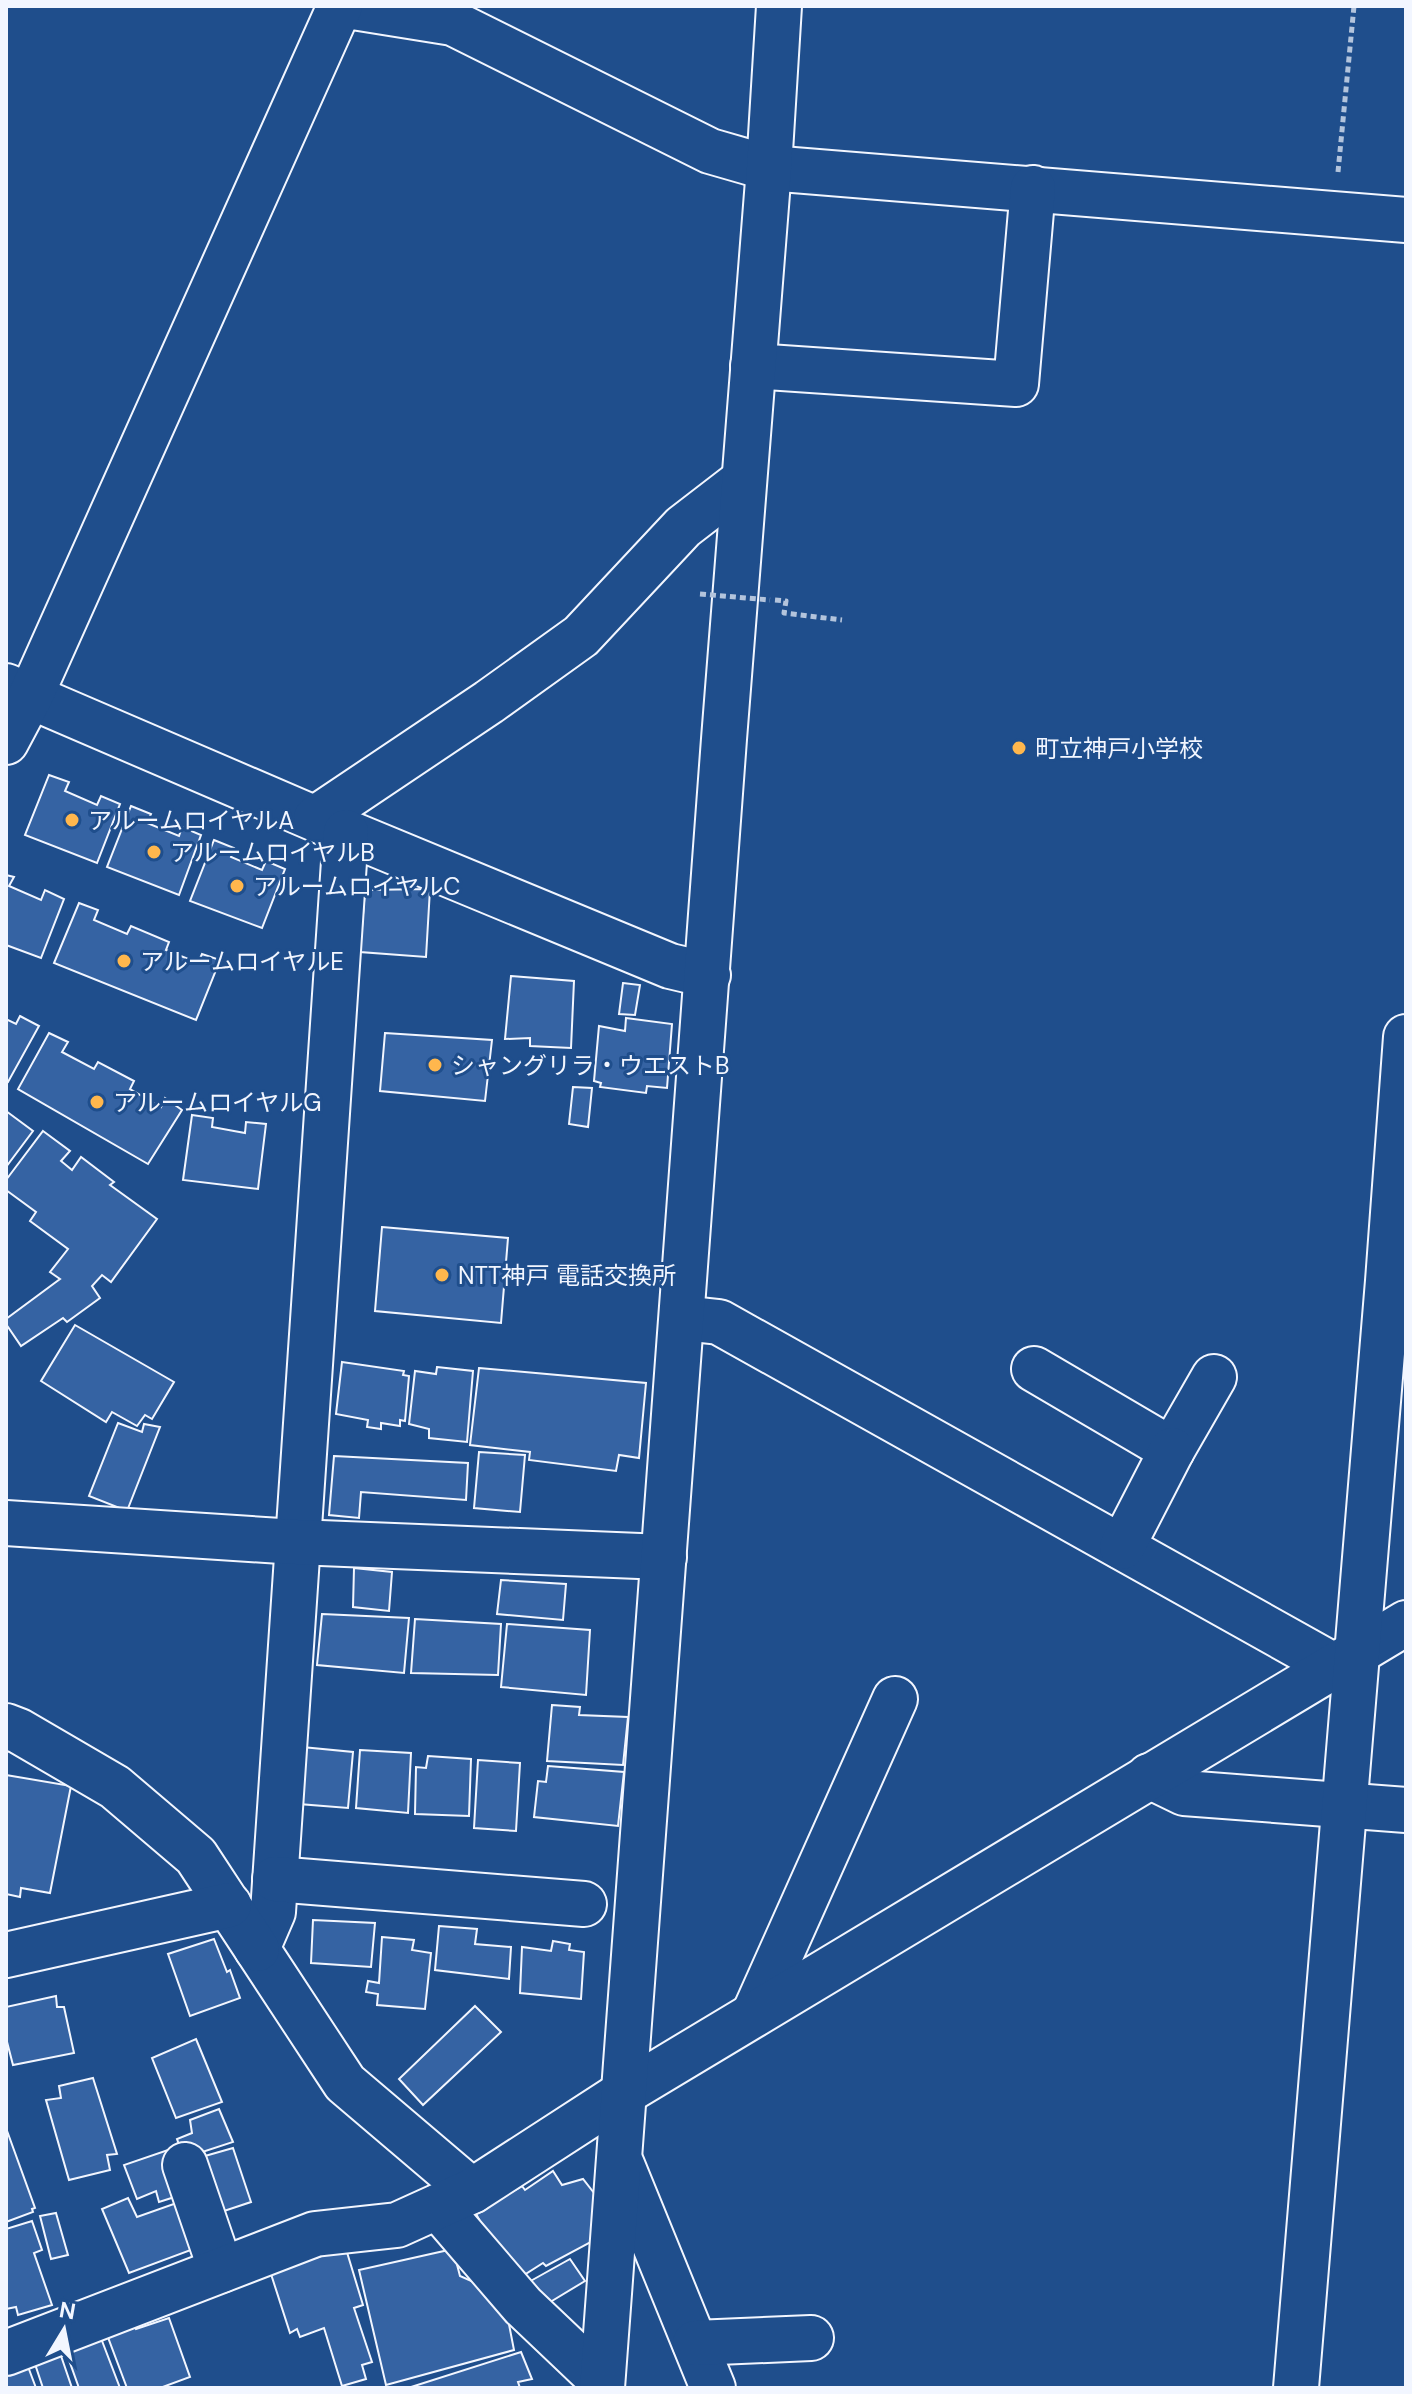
<svg xmlns="http://www.w3.org/2000/svg" width="1412" height="2394" font-family="'DM Sans','Noto Sans JP',sans-serif">
	<style>
		.building { fill: #3563a3; stroke: #f2f6ff; stroke-width: 2 }
		.lines { fill: none; stroke-linecap: round; stroke-linejoin: round }
		.minor-casing { stroke: #f2f6ff; stroke-width: 48 }
		.path { stroke: #b3c4dc; stroke-width: 5; stroke-dasharray: 6 4; stroke-linecap: butt }
		.minor { stroke: #1f4e8c; stroke-width: 44 }
		.path-bridge { stroke: #b3c4dc; stroke-width: 5; stroke-dasharray: 6 4; stroke-linecap: butt }
		.poi-dot { fill: #ffb74d; stroke: #1f4e8c; stroke-width: 3 }
		.labels { text-anchor: middle; dominant-baseline: central; stroke-width: 6; stroke-linejoin: round; paint-order: stroke }
		.poi-label { font-size: 24px; fill: #f2f6ff; stroke: #1f4e8c; text-anchor: start }
	</style>
	<rect width="100%" height="100%" fill="#1f4e8c"/>
	<g class="building">
		<path d="M49 775 69 782 65 791 97 805 101 796 120 804 97 863 25 835Z"/>
		<path d="M131 806 151 814 147 823 179 836 182 827 201 835 179 895 107 867Z"/>
		<path d="M214 840 234 848 231 857 262 870 266 861 285 869 262 928 190 901Z"/>
		<path d="M6 875 14 877 9 886 41 900 45 890 64 899 41 958 6 945Z"/>
		<path d="M430 889 426 957 360 952 365 890Z"/>
		<path d="M79 903 98 910 94 920 127 934 131 926 169 942 166 950 198 963 202 954 220 960 196 1020 54 963Z"/>
		<path d="M511 976 574 981 571 1048 530 1046V1038L505 1039Z"/>
		<path d="M623 983 640 985 635 1015 619 1014Z"/>
		<path d="M20 1016 39 1026 8 1082 6 1081V1019L16 1024Z"/>
		<path d="M626 1018 672 1024 667 1088 647 1086 646 1093 600 1087 601 1083 594 1081 599 1026 625 1031Z"/>
		<path d="M49 1033 68 1042 62 1052 94 1069 98 1062 134 1081 130 1089 161 1107 165 1098 182 1110 148 1164 18 1089Z"/>
		<path d="M385 1033 492 1040 485 1101 380 1091Z"/>
		<path d="M573 1087 592 1088 588 1127 569 1124Z"/>
		<path d="M6 1111 33 1131 6 1167Z"/>
		<path d="M192 1115 213 1118 212 1127 245 1133 246 1122 266 1124 258 1189 183 1180Z"/>
		<path d="M43 1131 70 1151 61 1161 72 1170 81 1157 114 1182 110 1185 157 1219 111 1282 102 1275 92 1286 100 1298 67 1322 63 1318 21 1346 6 1324V1319L60 1279 50 1272 68 1249 30 1221 36 1212 6 1190V1180Z"/>
		<path d="M382 1227 508 1238 501 1323 375 1311Z"/>
		<path d="M75 1325 174 1382 152 1419 145 1415 137 1426 112 1412 106 1422 41 1381Z"/>
		<path d="M342 1362 404 1371 403 1375 409 1376 405 1421 400 1420V1426L381 1423V1429L367 1427 368 1420 336 1414Z"/>
		<path d="M437 1367 473 1371 467 1442 429 1438V1429L409 1424 415 1371 436 1374Z"/>
		<path d="M479 1368 646 1383 639 1458 619 1455 616 1471 529 1460 530 1452 470 1445Z"/>
		<path d="M118 1423 142 1432 144 1424 160 1427 127 1511 89 1496Z"/>
		<path d="M479 1452 525 1455 520 1512 474 1508Z"/>
		<path d="M334 1456 468 1463 466 1500 361 1492 359 1518 329 1515Z"/>
		<path d="M354 1568 392 1572 389 1611 353 1607Z"/>
		<path d="M501 1580 566 1584 563 1620 497 1614Z"/>
		<path d="M322 1614 409 1618 404 1673 317 1665Z"/>
		<path d="M415 1619 501 1624 498 1675 411 1673Z"/>
		<path d="M507 1624 590 1630 586 1695 501 1687Z"/>
		<path d="M552 1705 580 1707 579 1715 628 1717 623 1765 547 1761Z"/>
		<path d="M302 1747 353 1752 348 1808 299 1804Z"/>
		<path d="M360 1750 411 1753 408 1813 356 1808Z"/>
		<path d="M428 1756 471 1759 469 1816 415 1814 416 1767 426 1768Z"/>
		<path d="M478 1760 520 1763 516 1831 474 1828Z"/>
		<path d="M548 1766 624 1772 618 1826 534 1817 538 1781 546 1782Z"/>
		<path d="M6 1775 71 1786 50 1893 21 1888 20 1897 6 1894Z"/>
		<path d="M313 1920 375 1923 371 1967 311 1963Z"/>
		<path d="M439 1926 477 1929 475 1944 511 1947 509 1979 435 1970Z"/>
		<path d="M382 1937 414 1940 412 1950 431 1953 425 2009 377 2005 378 1994 366 1992 368 1981 379 1983Z"/>
		<path d="M214 1939 227 1972 230 1970 240 1998 190 2016 168 1954Z"/>
		<path d="M553 1941 570 1944 569 1950 584 1952 581 1999 520 1993 522 1947 551 1951Z"/>
		<path d="M56 1996 57 2007H64L74 2053 13 2065 6 2038V2007Z"/>
		<path d="M475 2006 501 2032 423 2105 399 2079Z"/>
		<path d="M196 2039 222 2102 176 2118 152 2058Z"/>
		<path d="M93 2078 117 2154 107 2155 110 2170 69 2180 46 2100 61 2098 59 2086Z"/>
		<path d="M219 2109 233 2142 184 2158 177 2139 192 2133 190 2120Z"/>
		<path d="M6 2128 35 2208 32 2209 33 2212 6 2222Z"/>
		<path d="M233 2148 251 2202 215 2214 198 2158Z"/>
		<path d="M168 2150 184 2194 159 2202 156 2191 137 2199 124 2165Z"/>
		<path d="M553 2171 562 2185 583 2179 594 2193 591 2242 546 2266 543 2263 513 2282 475 2212 522 2186 525 2190Z"/>
		<path d="M128 2198 137 2217 185 2200 199 2247 129 2273 102 2209Z"/>
		<path d="M56 2213 68 2255 51 2259 40 2216Z"/>
		<path d="M32 2221 42 2250 34 2253 52 2305 18 2315 16 2307 6 2309V2229Z"/>
		<path d="M346 2249 363 2305 354 2308 372 2362 362 2365 366 2379 342 2386 324 2328 300 2337 297 2329 290 2333 270 2271Z"/>
		<path d="M453 2249 460 2276 485 2287 507 2314 514 2350 386 2385 359 2270Z"/>
		<path d="M570 2259 585 2281 542 2307 527 2283Z"/>
		<path d="M169 2318 190 2377 160 2388H127L106 2332 132 2321 136 2329Z"/>
		<path d="M99 2333 120 2388H79L64 2346Z"/>
		<path d="M59 2350 72 2388H43L34 2361Z"/>
		<path d="M521 2352 532 2379 518 2382 520 2388H408Z"/>
		<path d="M24 2356 36 2388H6V2368Z"/>
	</g>
	<g class="lines">
		<defs>
			<g id="minor">
				<path d="M347 6 453 23 710 151 769 168 1406 220"/>
				<path d="M753 366 1016 384 1033 188"/>
				<path d="M6 686 346 832 670 966 708 975"/>
				<path d="M6 742 30 697 340 6"/>
				<path d="M316 818 489 702 581 636 683 527 744 480"/>
				<path d="M346 832 273 1912 257 1949 345 2083 472 2191"/>
				<path d="M682 1318 719 1322 1334 1666"/>
				<path d="M1034 1369 1172 1450 1214 1377"/>
				<path d="M6 1523 296 1542 664 1557"/>
				<path d="M1122 1547 1172 1450"/>
				<path d="M6 1726 19 1731 115 1787 196 1856 257 1949"/>
				<path d="M1149 1776 1184 1793 1406 1810"/>
				<path d="M275 1879 584 1904"/>
				<path d="M6 1955 229 1905"/>
				<path d="M754 2014 895 1699"/>
				<path d="M185 2165 221 2270"/>
				<path d="M622 2165 713 2388"/>
				<path d="M438 2207 523 2306 602 2381"/>
				<path d="M695 2343 811 2338"/>
				<path d="M6 2353 315 2234 397 2225 472 2191 622 2094 1406 1623"/>
				<path d="M602 2388 724 739 769 168 779 6"/>
				<path d="M1296 2388 1388 1281 1406 1037"/>
			</g>
		</defs>
		<use href="#minor" class="minor-casing"/>
		<g class="path">
			<path d="M1338 172 1354 6"/>
			<path d="M775 600 786 601 784 613 842 620"/>
		</g>
		<use href="#minor" class="minor"/>
		<path class="path-bridge" d="M700 594 770 600"/>
	</g>
	<g class="poi-dot">
		<circle cx="1019" cy="748" r="8"/>
		<circle cx="72" cy="820" r="8"/>
		<circle cx="154" cy="852" r="8"/>
		<circle cx="237" cy="886" r="8"/>
		<circle cx="124" cy="961" r="8"/>
		<circle cx="435" cy="1065" r="8"/>
		<circle cx="97" cy="1102" r="8"/>
		<circle cx="442" cy="1275" r="8"/>
	</g>
	<g class="labels">
		<g class="poi-label">
			<text x="1035" y="748">町立神戸小学校</text>
			<text x="88" y="820">アルームロイヤルA</text>
			<text x="170" y="852">アルームロイヤルB</text>
			<text x="253" y="886">アルームロイヤルC</text>
			<text x="140" y="961">アルームロイヤルE</text>
			<text x="451" y="1065">シャングリラ・ウエストB</text>
			<text x="113" y="1102">アルームロイヤルG</text>
			<text x="458" y="1275">NTT神戸 電話交換所</text>
		</g>
	</g>
	<rect width="1412" height="2394" fill="none" stroke="#f2f6ff" stroke-width="16"/>
	<g transform="translate(64 2330) rotate(10)" stroke="#1f4e8c" stroke-width="6" paint-order="stroke">
	<path d="M0-6L14 30L0 20L-14 30Z" fill="#f2f6ff"/>
	<text y="-12" font-size="22" font-weight="bold" text-anchor="middle" fill="#f2f6ff">N</text>
	</g>
</svg>
